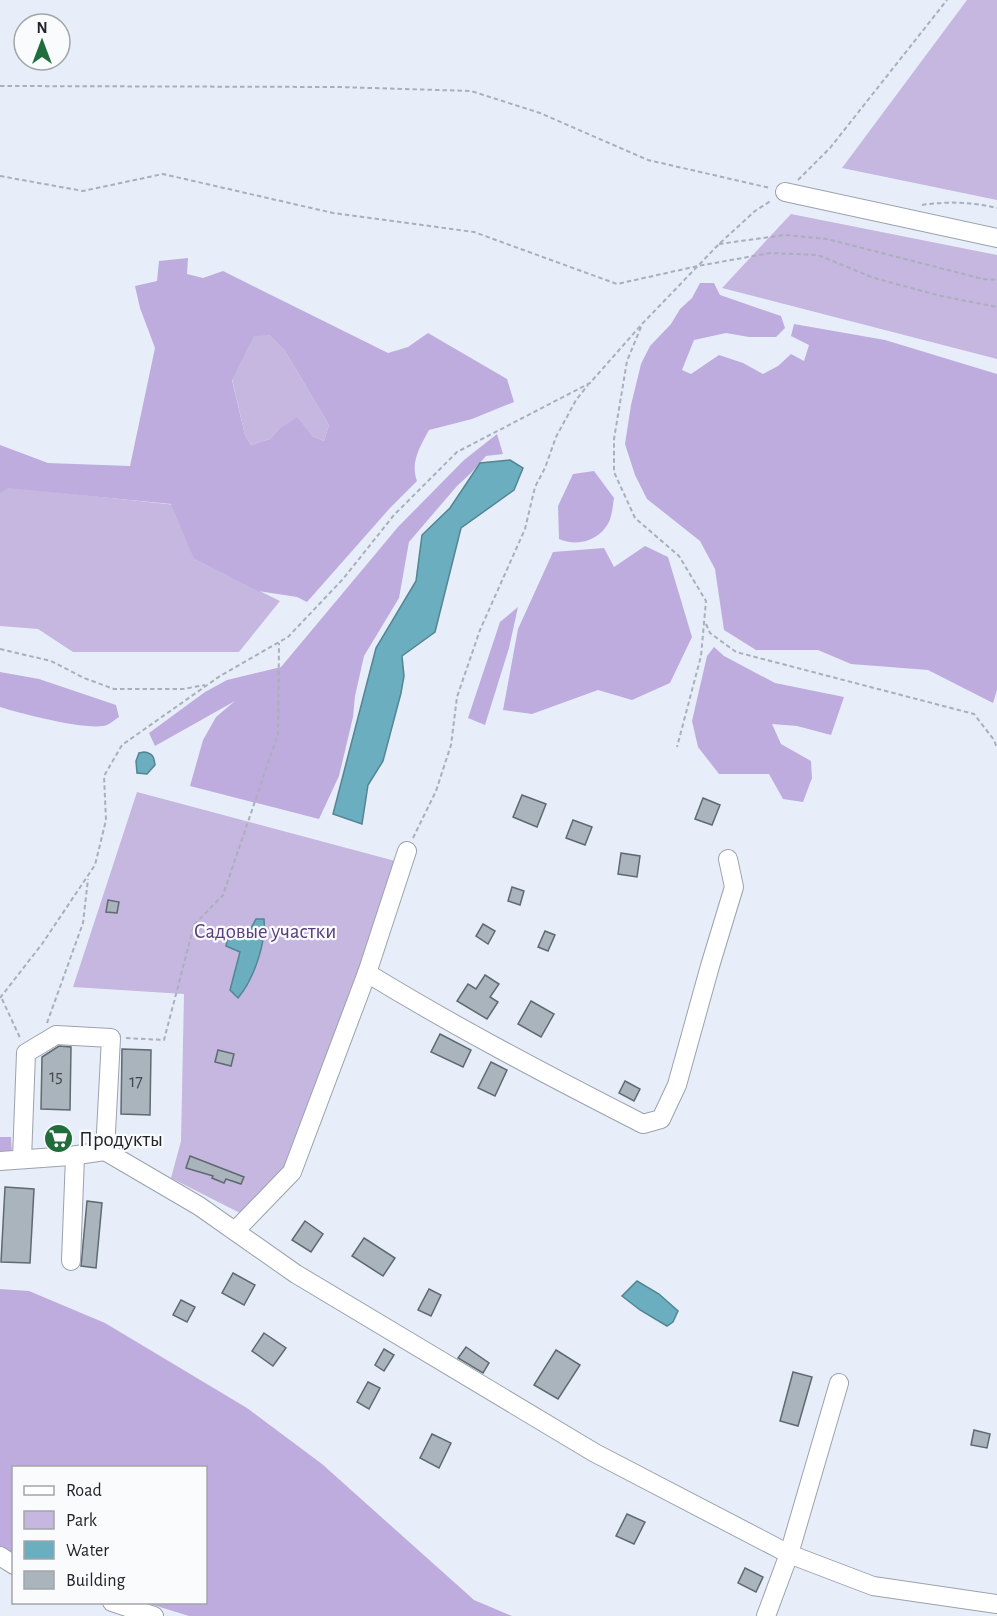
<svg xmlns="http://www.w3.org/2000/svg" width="997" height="1616" font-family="'Alegreya Sans',sans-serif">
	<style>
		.green { fill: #c6b7e1 }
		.forest { fill: #bfacde; fill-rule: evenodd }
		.water { fill: #6aaebf; stroke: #548592; stroke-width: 1.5 }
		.building { fill: #a9b4bc; stroke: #5f6970; stroke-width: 1.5 }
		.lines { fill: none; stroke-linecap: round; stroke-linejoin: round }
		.minor-casing { stroke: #9ca2ac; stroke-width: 20 }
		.path { stroke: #aab0b9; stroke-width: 2; stroke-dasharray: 4.5 3; stroke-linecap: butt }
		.minor { stroke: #fff; stroke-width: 18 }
		.labels { text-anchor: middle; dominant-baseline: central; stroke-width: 4.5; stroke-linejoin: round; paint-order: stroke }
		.number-label { font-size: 18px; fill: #43484d }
		.park-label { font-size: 21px; fill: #593e7c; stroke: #fafbfd }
		.poi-label { font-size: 21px; fill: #212428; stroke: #fafbfd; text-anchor: start }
	</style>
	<rect width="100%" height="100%" fill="#e7eef9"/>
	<g class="green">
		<path d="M967 0H997V200L842 168Z"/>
		<path d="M791 214 997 255V359L722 288Z"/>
		<path d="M254 335H269L285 351 329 425 324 441 312 436 279 429 270 439 251 445 245 435 232 379Z"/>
		<path d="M8 487 176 505 194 559 280 601 239 652H73L38 629 0 626V494Z"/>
		<path d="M137 792 399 862 284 1173 240 1213 171 1178 181 1141 184 994 73 987Z"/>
	</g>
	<g class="forest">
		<path d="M188 258 187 274 203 278 223 271 388 353 408 347 428 333 507 379 514 402 472 419 429 430C420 447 410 462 417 481L390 508 307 602 297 597 258 591 194 559 171 504 8 488 0 494V445L48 463 130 466 155 348 140 308 135 286 157 281 159 261ZM269 335 285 351 329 425 324 441 312 436 297 417 279 429 270 439 251 445 245 435 232 380 254 336Z"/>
		<path d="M700 283H714L720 295 781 316 785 328 776 337H749L726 333 694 340 682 370 691 374 719 355 743 363 763 374 778 366 791 354 804 361 809 345 791 336 794 324 885 340 997 374V690L993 703 928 670 851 664 818 650H756L724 630 715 569 700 541 647 499 635 475 625 444 631 405 641 364 650 346 671 324 680 309 692 298Z"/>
		<path d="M497 434 503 454 486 456 471 473 457 486 409 542 399 598 364 656 355 696 353 717 339 776 319 819 190 786 203 740 216 717 235 701 155 746 149 733 205 692 227 680 281 667 398 527 464 460Z"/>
		<path d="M594 471 614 498C613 505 612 515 609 522 599 541 577 547 559 539L558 506 573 474Z"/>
		<path d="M645 546 668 557 692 637 670 683 632 700 598 690 532 714 503 710 518 629 553 552 604 548 614 567Z"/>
		<path d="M518 607 509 648 485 725 468 718 500 622Z"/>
		<path d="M714 647 724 656 775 683 844 697 831 735 797 726 772 724 781 744 811 761 812 778 803 802 783 799 769 774H719L698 747 692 721 707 656Z"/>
		<path d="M0 672 39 679 116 705 119 717C114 720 108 726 103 726 80 729 23 714 0 707Z"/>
		<path d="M0 1137H11L12 1153 0 1154Z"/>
		<path d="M0 1289 29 1291 105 1323 247 1408 322 1464 474 1600 512 1616H189L147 1603 206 1602V1468H14L13 1557 0 1548Z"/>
	</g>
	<g class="water">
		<path d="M510 460 523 468 514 490 461 528 435 632 402 656 404 676 401 693 383 761 368 785 362 824 333 814 376 648 416 581 422 535 450 508 480 463Z"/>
		<path d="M144 752C153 753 154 757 155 765L147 774 137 773 136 761 139 753Z"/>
		<path d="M256 919H264C266 943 254 979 238 998L230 990 240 952 226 946 228 937 245 939Z"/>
		<path d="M637 1281 659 1294 678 1311 673 1322 667 1326 640 1310 622 1296Z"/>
	</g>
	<g class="building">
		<path d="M522 795 546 804 537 827 513 817Z"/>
		<path d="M703 798 720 805 712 825 695 819Z"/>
		<path d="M573 820 592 827 585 845 566 838Z"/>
		<path d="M621 853 640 856 637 877 618 874Z"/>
		<path d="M512 887 524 891 520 905 508 901Z"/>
		<path d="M108 900 119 902 117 913 106 912Z"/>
		<path d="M483 924 495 931 488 944 476 936Z"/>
		<path d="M545 931 555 935 548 951 538 947Z"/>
		<path d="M485 975 499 984 490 997 498 1002 487 1019 457 1001 468 984 476 989Z"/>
		<path d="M531 1001 554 1014 541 1037 518 1024Z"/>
		<path d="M440 1034 471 1050 463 1067 431 1052Z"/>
		<path d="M59 1046 71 1047 70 1110 41 1109 42 1057Z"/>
		<path d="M122 1049 151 1050 150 1115 121 1114Z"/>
		<path d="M218 1050 234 1054 231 1066 215 1062Z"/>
		<path d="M491 1062 507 1070 495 1096 478 1088Z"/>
		<path d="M625 1081 640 1089 634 1101 619 1093Z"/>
		<path d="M50 1132 67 1134V1145H49Z"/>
		<path d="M190 1156 244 1177 241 1184 226 1179 224 1183 212 1178 213 1176 186 1168Z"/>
		<path d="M5 1187 34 1189 30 1263 1 1262Z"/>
		<path d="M87 1201 102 1203 96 1268 81 1266Z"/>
		<path d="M305 1221 323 1234 311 1252 292 1240Z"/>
		<path d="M364 1238 395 1258 383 1276 352 1256Z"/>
		<path d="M233 1273 255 1285 244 1305 222 1293Z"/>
		<path d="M429 1289 441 1295 431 1316 418 1310Z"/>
		<path d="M181 1300 195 1307 187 1322 173 1315Z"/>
		<path d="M264 1333 286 1348 273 1366 252 1351Z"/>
		<path d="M466 1347 489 1363 483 1373 458 1358Z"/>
		<path d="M384 1349 394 1355 384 1371 375 1365Z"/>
		<path d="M556 1350 580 1365 558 1399 534 1385Z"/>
		<path d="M793 1372 812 1377 798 1426 780 1421Z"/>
		<path d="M368 1382 380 1388 369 1409 357 1402Z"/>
		<path d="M974 1430 990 1434 987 1448 971 1445Z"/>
		<path d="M432 1434 451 1443 439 1468 420 1458Z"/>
		<path d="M627 1514 645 1522 634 1544 616 1536Z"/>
		<path d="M745 1568 763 1577 756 1592 738 1583Z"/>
	</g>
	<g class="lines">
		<defs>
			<g id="minor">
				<path d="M785 192 997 238"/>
				<path d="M367 973C457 1028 549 1076 643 1124L661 1119 677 1085 710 966 734 887 728 859"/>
				<path d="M105 1151 199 1206 296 1274 595 1453 789 1554 873 1586 997 1604"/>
				<path d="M22 1159 26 1053 56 1035 111 1038 105 1151"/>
				<path d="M0 1161 70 1156 105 1151"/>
				<path d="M235 1231 292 1172 367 973 407 851"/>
				<path d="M71 1261 75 1156"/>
				<path d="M0 1556 14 1565"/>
				<path d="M112 1602 154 1616"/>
				<path d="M766 1616 789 1554 839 1383"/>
			</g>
		</defs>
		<use href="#minor" class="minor-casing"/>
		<g class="path">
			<path d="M0 86 338 87 471 91 540 113 648 160 770 188"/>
			<path d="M0 176 83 191 163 174 333 213 474 232 617 284 698 266 770 253 818 255 874 278 941 296 997 307"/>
			<path d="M798 180 830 148 947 0"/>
			<path d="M922 205C947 201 972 202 997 208"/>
			<path d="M719 244 785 235 827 239 983 279 997 280"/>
			<path d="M641 327 627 361 614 439V472L635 518 679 556 706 601 701 656 677 747"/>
			<path d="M706 624 710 633 736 652 974 714 994 740 997 748"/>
			<path d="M0 649 51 661 84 678 114 689H183L205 685"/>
			<path d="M413 838 436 791 451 745 457 697 480 630 525 529 535 487 545 468 556 437 576 400 588 385"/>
			<path d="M0 998 42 944 95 865 106 820 104 776 122 745 220 676 288 637 343 579 394 515 457 452 590 383 642 324 719 244 755 211 772 200"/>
			<path d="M2 999 21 1040"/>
			<path d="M47 1023 83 923 88 879"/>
			<path d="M126 1038 164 1040 194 925 223 895 278 734 279 643"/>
		</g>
		<use href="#minor" class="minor"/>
	</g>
	<defs>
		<symbol id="supermarket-disc" viewBox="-11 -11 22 22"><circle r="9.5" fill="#226d3c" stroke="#fafbfd"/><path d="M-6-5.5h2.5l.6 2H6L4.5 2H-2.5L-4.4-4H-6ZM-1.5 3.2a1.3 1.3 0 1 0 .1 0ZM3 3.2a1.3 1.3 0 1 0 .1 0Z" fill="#fff"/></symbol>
	</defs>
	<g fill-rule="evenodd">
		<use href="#supermarket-disc" x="42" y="1122" width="33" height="33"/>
	</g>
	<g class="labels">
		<g class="number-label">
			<text x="56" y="1077">15</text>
			<text x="136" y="1082">17</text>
		</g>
		<g class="park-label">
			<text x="265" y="931">Садовые участки</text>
		</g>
		<g class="poi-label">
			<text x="79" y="1139">Продукты</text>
		</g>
	</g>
	<rect x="12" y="1466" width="195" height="138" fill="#fafbfd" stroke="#a3a5a8" stroke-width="1.5"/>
	<rect x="24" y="1486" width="30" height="9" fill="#ffffff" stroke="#a3a5a8" stroke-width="1.5"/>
	<text x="66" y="1496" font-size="18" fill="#212428">Road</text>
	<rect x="24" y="1511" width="30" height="18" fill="#c6b7e1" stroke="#a3a5a8" stroke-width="1.5"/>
	<text x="66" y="1526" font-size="18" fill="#212428">Park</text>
	<rect x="24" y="1541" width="30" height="18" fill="#6aaebf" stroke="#a3a5a8" stroke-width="1.5"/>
	<text x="66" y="1556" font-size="18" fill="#212428">Water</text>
	<rect x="24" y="1571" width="30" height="18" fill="#a9b4bc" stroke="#a3a5a8" stroke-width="1.5"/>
	<text x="66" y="1586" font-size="18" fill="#212428">Building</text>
	<g transform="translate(42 42)"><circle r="28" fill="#fafbfd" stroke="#a3a5a8" stroke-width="1.5"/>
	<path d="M0-4.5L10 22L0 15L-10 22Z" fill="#226d3c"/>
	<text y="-9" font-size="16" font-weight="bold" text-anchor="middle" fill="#212428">N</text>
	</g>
</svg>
